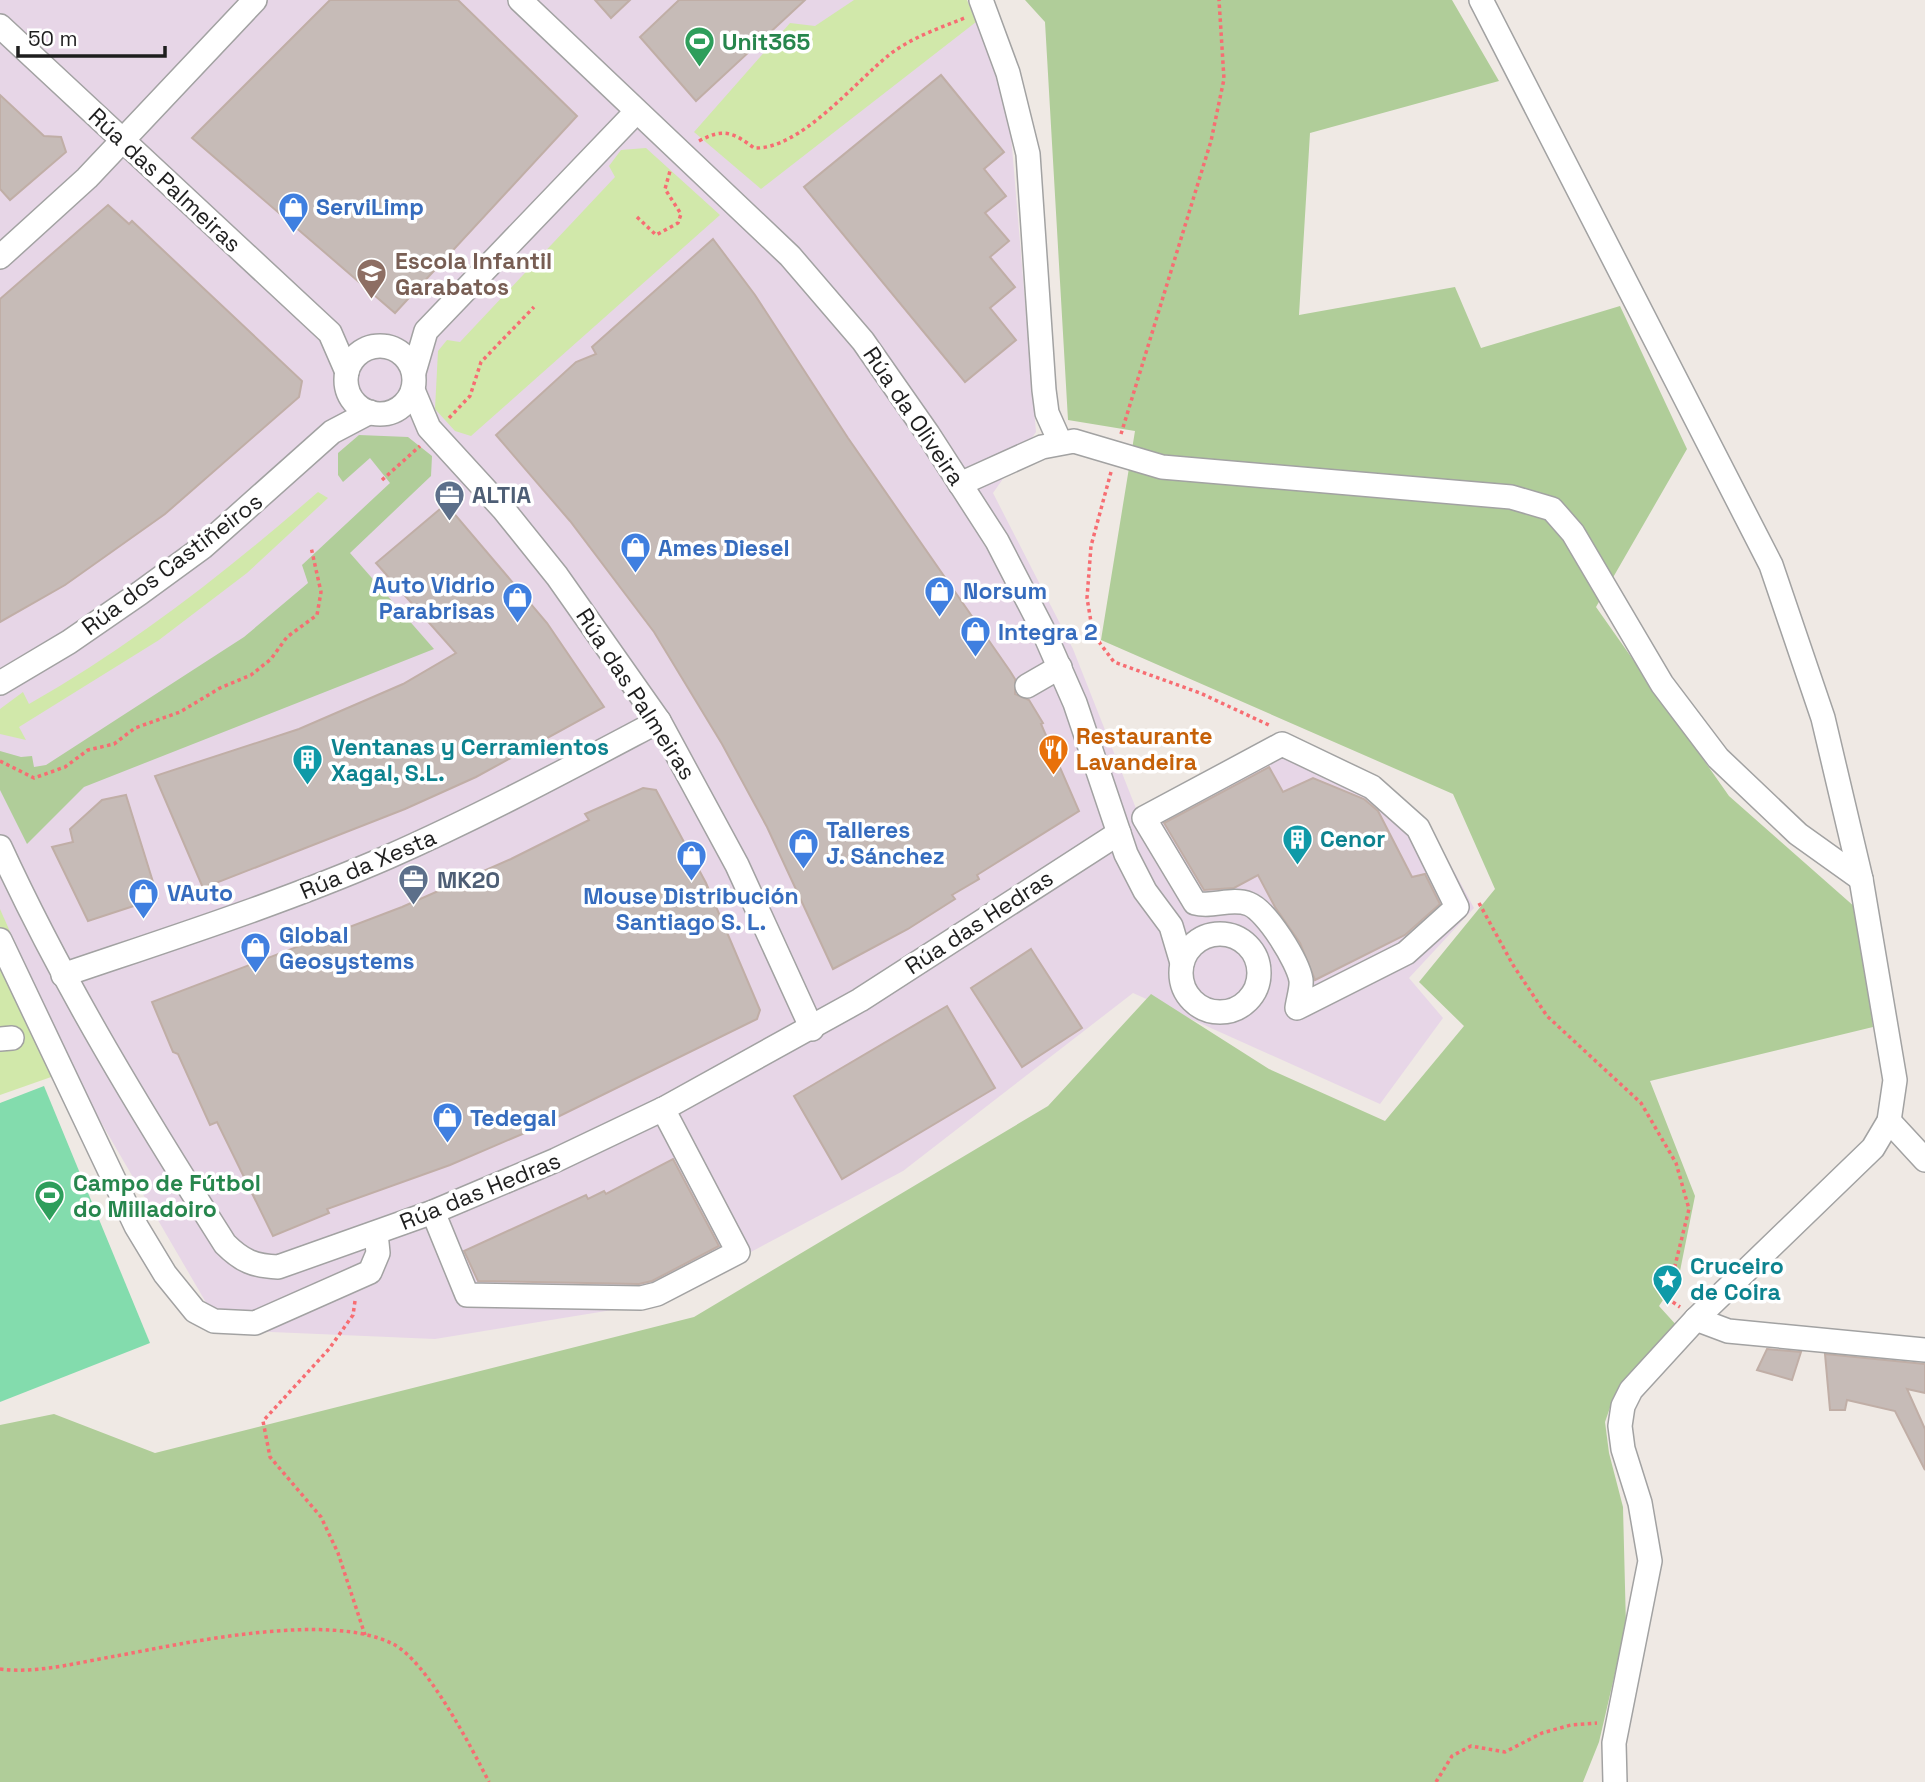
<svg xmlns="http://www.w3.org/2000/svg" width="1925" height="1782" font-family="'Space Grotesk',sans-serif">
	<style>
		.industrial { fill: #e7d6e7 }
		.grass { fill: #d1e8aa }
		.forest { fill: #b0cd99 }
		.pitch { fill: #83dcad }
		.building { fill: #c6bbb7; stroke: #c0aea6; stroke-width: 2 }
		.lines { fill: none; stroke-linecap: round; stroke-linejoin: round }
		.minor-casing { stroke: #a2a2a2; stroke-width: 26 }
		.path { stroke: #f76d72; stroke-width: 3.5; stroke-dasharray: 3.5 3.5; stroke-linecap: butt }
		.minor { stroke: #fff; stroke-width: 23 }
		.labels { text-anchor: middle; dominant-baseline: central; stroke-width: 7; stroke-linejoin: round; paint-order: stroke }
		.leisure-label { font-size: 23px; font-weight: bold; fill: #27864d; stroke: #fff; text-anchor: start }
		.street-label { font-size: 23px; fill: #1e1e1e; stroke: #fff }
		.shop-label { font-size: 23px; font-weight: bold; fill: #366cbe; stroke: #fff; text-anchor: start }
		.education-label { font-size: 23px; font-weight: bold; fill: #785e54; stroke: #fff; text-anchor: start }
		.service-label { font-size: 23px; font-weight: bold; fill: #4e5e75; stroke: #fff; text-anchor: start }
		.food-label { font-size: 23px; font-weight: bold; fill: #c56008; stroke: #fff; text-anchor: start }
		.culture-label { font-size: 23px; font-weight: bold; fill: #0d838f; stroke: #fff; text-anchor: start }
	</style>
	<rect width="100%" height="100%" fill="#efe9e4"/>
	<path class="industrial" d="M0 0H967L1008 100 1036 432 993 493 1073 649 1137 811 1281 732 1428 823 1474 908 1409 978 1443 1018 1380 1104 1133 993 903 1171 655 1303 435 1339 222 1330 49 1033 0 978Z"/>
	<g class="grass">
		<path d="M854 0H967L976 22 761 189 694 132 790 23 815 26Z"/>
		<path d="M646 148 720 215 471 436 455 431 435 409 438 351 447 340 460 342 615 177 609 166 621 150Z"/>
		<path d="M318 492 328 498 247 573 159 640 19 727 26 740 0 734V709L23 692 29 704C135 644 227 571 318 492Z"/>
		<path d="M0 909 71 1070 0 1095Z"/>
	</g>
	<g class="forest">
		<path d="M1025 0H1452L1499 81 1310 133 1299 315 1455 287 1481 348 1620 306 1687 449 1596 607 1729 796 1856 908 1873 1027 1650 1081 1695 1196 1679 1276 1659 1306 1678 1327 1614 1396 1605 1422 1609 1453 1623 1507 1626 1626 1599 1742 1583 1782H0V1425L54 1414 155 1453 694 1317 1048 1106 1151 994 1269 1069 1385 1121 1464 1026 1419 982 1495 889 1453 794 1101 640 1135 431 1068 420 1045 22Z"/>
		<path d="M359 435 408 437 432 456 431 476 350 553 434 649 84 787 27 844 0 790V751L21 757 32 756 34 767 46 765 244 637 308 583 302 565 390 483 370 458 343 482 338 475V453Z"/>
	</g>
	<path class="pitch" d="M44 1086 150 1343 0 1402V1103Z"/>
	<g class="building">
		<path d="M330 0H458L577 116 395 313 192 138Z"/>
		<path d="M595 0H630L611 18Z"/>
		<path d="M679 0H805L696 101 640 37Z"/>
		<path d="M941 75 1004 152 984 169 1006 196 985 213 1009 241 990 257 1015 287 990 308 1016 340 965 382 804 187Z"/>
		<path d="M0 95 44 136 61 137 66 152 10 200 0 189Z"/>
		<path d="M108 205 129 224 132 221 302 381 299 397 165 514 65 585 0 622V299Z"/>
		<path d="M713 239 755 295 848 438 1010 671 1015 679V694L1029 700 1043 723 1041 724 1079 811 977 875 979 879 952 895 955 899 908 929 833 969 767 827 722 744 654 632 570 521 496 435 576 362 596 354 592 347Z"/>
		<path d="M446 504 547 623 604 707 476 777 405 809 203 888 155 776 299 729 403 684 456 653 376 563Z"/>
		<path d="M1269 767 1283 792 1313 778 1364 799 1378 811 1412 877 1425 874 1440 904 1405 935 1315 980 1300 943 1275 907 1258 875 1234 888 1204 890 1164 823Z"/>
		<path d="M643 788 656 790 706 883 760 1010 757 1019 527 1132 450 1165 327 1209 329 1213 273 1236 217 1122 210 1125 178 1054 173 1052 152 1002 402 907 511 859 589 820 585 814Z"/>
		<path d="M126 795 158 898 88 921 52 847 73 842 70 829 102 800Z"/>
		<path d="M1031 949 1082 1028 1022 1067 971 988Z"/>
		<path d="M947 1006 995 1088 842 1179 794 1096Z"/>
		<path d="M673 1159 719 1246 652 1281 639 1284 478 1281 464 1251 586 1195 588 1199 604 1191 606 1194Z"/>
		<path d="M1767 1349 1801 1352 1792 1380 1757 1370Z"/>
		<path d="M1825 1354 1925 1364V1393L1907 1389 1925 1429V1470L1895 1411 1847 1400 1845 1410H1830Z"/>
	</g>
	<g class="lines">
		<defs>
			<g id="minor">
				<path d="M520 0 790 256 863 341 928 434 997 541 1042 628 1075 703 1126 854 1145 891 1171 926 1182 963"/>
				<path d="M981 0 1008 73 1028 154 1044 390 1047 413 1060 442"/>
				<path d="M1481 0 1771 565 1823 718 1861 879 1895 1080 1889 1121 1873 1148 1696 1319 1631 1390 1623 1406 1620 1426 1623 1449 1640 1503 1650 1561 1614 1743 1615 1782"/>
				<path d="M0 26 330 333 347 372"/>
				<path d="M0 257 87 178 255 0"/>
				<circle cx="380" cy="380" r="34"/>
				<path d="M414 372 426 331 636 112"/>
				<path d="M413 390 429 428 504 510 557 576 659 721 737 865 812 1029"/>
				<path d="M960 484 1042 447 1074 441 1162 467 1511 497 1552 509 1573 533 1662 684 1718 758 1798 834 1861 879"/>
				<path d="M0 683 69 642 140 593 203 547 332 432 370 412"/>
				<path d="M1027 686 1060 667"/>
				<path d="M1282 744 1372 787 1418 828 1457 907 1406 953 1297 1008C1298 1000 1302 988 1301 980 1298 962 1267 911 1249 904 1231 897 1213 908 1195 903L1144 818Z"/>
				<path d="M0 847C64 986 143 1115 225 1244 242 1261 254 1266 278 1267L433 1212 556 1160 663 1109 860 1000 1119 833"/>
				<circle cx="1220" cy="973" r="39"/>
				<path d="M0 940 136 1226 165 1274 195 1311 214 1321 255 1323 370 1272 378 1253 376 1233"/>
				<path d="M63 975C172 938 282 903 388 857 481 816 570 768 659 721"/>
				<path d="M0 1039 12 1038"/>
				<path d="M1889 1121 1925 1160"/>
				<path d="M433 1212 467 1295 641 1298 657 1294 738 1252 663 1109"/>
				<path d="M1696 1319 1728 1331 1925 1350"/>
			</g>
		</defs>
		<use href="#minor" class="minor-casing"/>
		<g class="path">
			<path d="M699 141C723 128 733 132 754 148 800 150 855 82 889 55 912 37 940 28 967 17"/>
			<path d="M637 217 656 235 678 223 681 214 665 189 670 171"/>
			<path d="M449 418 470 396 481 362 534 307"/>
			<path d="M1121 434 1211 141 1224 79 1219 0"/>
			<path d="M1111 472 1091 546 1087 598 1093 634 1114 662 1200 693 1271 726"/>
			<path d="M382 480 420 446"/>
			<path d="M0 761 34 778 65 767 88 750 114 744 135 728 180 712 220 688 251 675 271 659 287 637 317 615 321 592 311 547"/>
			<path d="M1479 903 1513 965 1547 1016 1641 1103 1676 1163 1689 1209 1667 1298 1680 1307"/>
			<path d="M355 1301 353 1315 329 1349 263 1421 270 1457 321 1517 338 1553 365 1635"/>
			<path d="M0 1669C37 1674 80 1662 116 1656 186 1643 329 1611 393 1644 427 1661 471 1747 489 1782"/>
			<path d="M1436 1782 1452 1756 1471 1746 1505 1752 1542 1733 1571 1725 1597 1723"/>
		</g>
		<use href="#minor" class="minor"/>
	</g>
	<defs>
		<symbol id="stadium-pin" viewBox="-11 -11 22 30"><path d="M0 17L-7.5 6A9.5 9.5 0 1 1 7.5 6Z" fill="#2e9e5b" stroke="#fff"/><path d="M0-5a6.5 5 0 1 0 0 10a6.5 5 0 1 0 0-10ZM-3.5-1.8h7v3.6h-7Z" fill="#fff"/></symbol>
		<symbol id="shop-pin" viewBox="-11 -11 22 30"><path d="M0 17L-7.5 6A9.5 9.5 0 1 1 7.5 6Z" fill="#3f7fe0" stroke="#fff"/><path d="M-5-2.5h2.3a2.7 3.5 0 0 1 5.4 0H5L5.5 6h-11ZM-1.5-2.5h3a1.5 2.3 0 0 0-3 0Z" fill="#fff"/></symbol>
		<symbol id="school-pin" viewBox="-11 -11 22 30"><path d="M0 17L-7.5 6A9.5 9.5 0 1 1 7.5 6Z" fill="#8d6e63" stroke="#fff"/><path d="M0-5L7-2L0 1L-7-2ZM-4 1L0 2.5L4 1V4Q0 6-4 4Z" fill="#fff"/></symbol>
		<symbol id="office-pin" viewBox="-11 -11 22 30"><path d="M0 17L-7.5 6A9.5 9.5 0 1 1 7.5 6Z" fill="#5c6f8a" stroke="#fff"/><path d="M-6-3h4V-5.5h4V-3h4V5H-6ZM-1-4.5V-3h2v-1.5ZM-6 0V1H6V0Z" fill="#fff"/></symbol>
		<symbol id="restaurant-pin" viewBox="-11 -11 22 30"><path d="M0 17L-7.5 6A9.5 9.5 0 1 1 7.5 6Z" fill="#e8710a" stroke="#fff"/><path d="M-5-6h1v4h1v-4h1v4h1v-4h1v5L-1.5 .5V6h-2V.5L-5-1ZM5-6V6H3V1.5H1.5Q1.5-4 5-6Z" fill="#fff"/></symbol>
		<symbol id="building-pin" viewBox="-11 -11 22 30"><path d="M0 17L-7.5 6A9.5 9.5 0 1 1 7.5 6Z" fill="#0f9aa8" stroke="#fff"/><path d="M-4-6H4V6H1V3H-1V6H-4ZM-2.5-4.3h1.7v1.8h-1.7ZM.8-4.3h1.7v1.8H.8ZM-2.5-1h1.7V.8h-1.7ZM.8-1h1.7V.8H.8Z" fill="#fff"/></symbol>
		<symbol id="sight-pin" viewBox="-11 -11 22 30"><path d="M0 17L-7.5 6A9.5 9.5 0 1 1 7.5 6Z" fill="#0f9aa8" stroke="#fff"/><path d="M0-6L1.8-2.2L6-1.7L2.9 1.2L3.7 5.4L0 3.3L-3.7 5.4L-2.9 1.2L-6-1.7L-1.8-2.2Z" fill="#fff"/></symbol>
	</defs>
	<g fill-rule="evenodd">
		<use href="#stadium-pin" x="682" y="24" width="35" height="47"/>
		<use href="#shop-pin" x="276" y="190" width="35" height="47"/>
		<use href="#school-pin" x="354" y="256" width="35" height="47"/>
		<use href="#office-pin" x="432" y="478" width="35" height="47"/>
		<use href="#shop-pin" x="618" y="530" width="35" height="47"/>
		<use href="#shop-pin" x="922" y="574" width="35" height="47"/>
		<use href="#shop-pin" x="500" y="580" width="35" height="47"/>
		<use href="#shop-pin" x="958" y="614" width="35" height="47"/>
		<use href="#restaurant-pin" x="1036" y="732" width="35" height="47"/>
		<use href="#building-pin" x="290" y="742" width="35" height="47"/>
		<use href="#building-pin" x="1280" y="822" width="35" height="47"/>
		<use href="#shop-pin" x="786" y="826" width="35" height="47"/>
		<use href="#shop-pin" x="674" y="838" width="35" height="47"/>
		<use href="#office-pin" x="396" y="862" width="35" height="47"/>
		<use href="#shop-pin" x="126" y="876" width="35" height="47"/>
		<use href="#shop-pin" x="238" y="930" width="35" height="47"/>
		<use href="#shop-pin" x="430" y="1100" width="35" height="47"/>
		<use href="#stadium-pin" x="32" y="1178" width="35" height="47"/>
		<use href="#sight-pin" x="1650" y="1262" width="35" height="47"/>
	</g>
	<g class="labels">
		<g class="leisure-label">
			<text x="722" y="42">Unit365</text>
			<text x="73" y="1183">Campo de Fútbol<tspan x="73" dy="26">do Milladoiro</tspan></text>
		</g>
		<g class="street-label">
			<text transform="translate(165 180) rotate(43)">Rúa das Palmeiras</text>
			<text transform="translate(914 416) rotate(56)">Rúa da Oliveira</text>
			<text transform="translate(172 564) rotate(-37)">Rúa dos Castiñeiros</text>
			<text transform="translate(636 694) rotate(57)">Rúa das Palmeiras</text>
			<text transform="translate(368 864) rotate(-23)">Rúa da Xesta</text>
			<text transform="translate(979 922) rotate(-33)">Rúa das Hedras</text>
			<text transform="translate(480 1191) rotate(-22)">Rúa das Hedras</text>
		</g>
		<g class="shop-label">
			<text x="316" y="207">ServiLimp</text>
			<text x="658" y="548">Ames Diesel</text>
			<text x="495" y="585" text-anchor="end">Auto Vidrio<tspan x="495" dy="26">Parabrisas</tspan></text>
			<text x="963" y="591">Norsum</text>
			<text x="998" y="632">Integra 2</text>
			<text x="826" y="830">Talleres<tspan x="826" dy="26">J. Sánchez</tspan></text>
			<text x="167" y="893">VAuto</text>
			<text x="691" y="896" text-anchor="middle">Mouse Distribución<tspan x="691" dy="26">Santiago S. L.</tspan></text>
			<text x="279" y="935">Global<tspan x="279" dy="26">Geosystems</tspan></text>
			<text x="470" y="1118">Tedegal</text>
		</g>
		<g class="education-label">
			<text x="395" y="261">Escola Infantil<tspan x="395" dy="26">Garabatos</tspan></text>
		</g>
		<g class="service-label">
			<text x="472" y="495">ALTIA</text>
			<text x="437" y="880">MK20</text>
		</g>
		<g class="food-label">
			<text x="1076" y="736">Restaurante<tspan x="1076" dy="26">Lavandeira</tspan></text>
		</g>
		<g class="culture-label">
			<text x="331" y="747">Ventanas y Cerramientos<tspan x="331" dy="26">Xagal, S.L.</tspan></text>
			<text x="1320" y="839">Cenor</text>
			<text x="1690" y="1266">Cruceiro<tspan x="1690" dy="26">de Coira</tspan></text>
		</g>
	</g>
	<path d="M18 46v10h147v-10" fill="none" stroke="#1e1e1e" stroke-width="3.5"/>
	<text x="28" y="46" font-size="21" fill="#1e1e1e" stroke="#ffffff" stroke-width="5" paint-order="stroke">50 m</text>
</svg>
